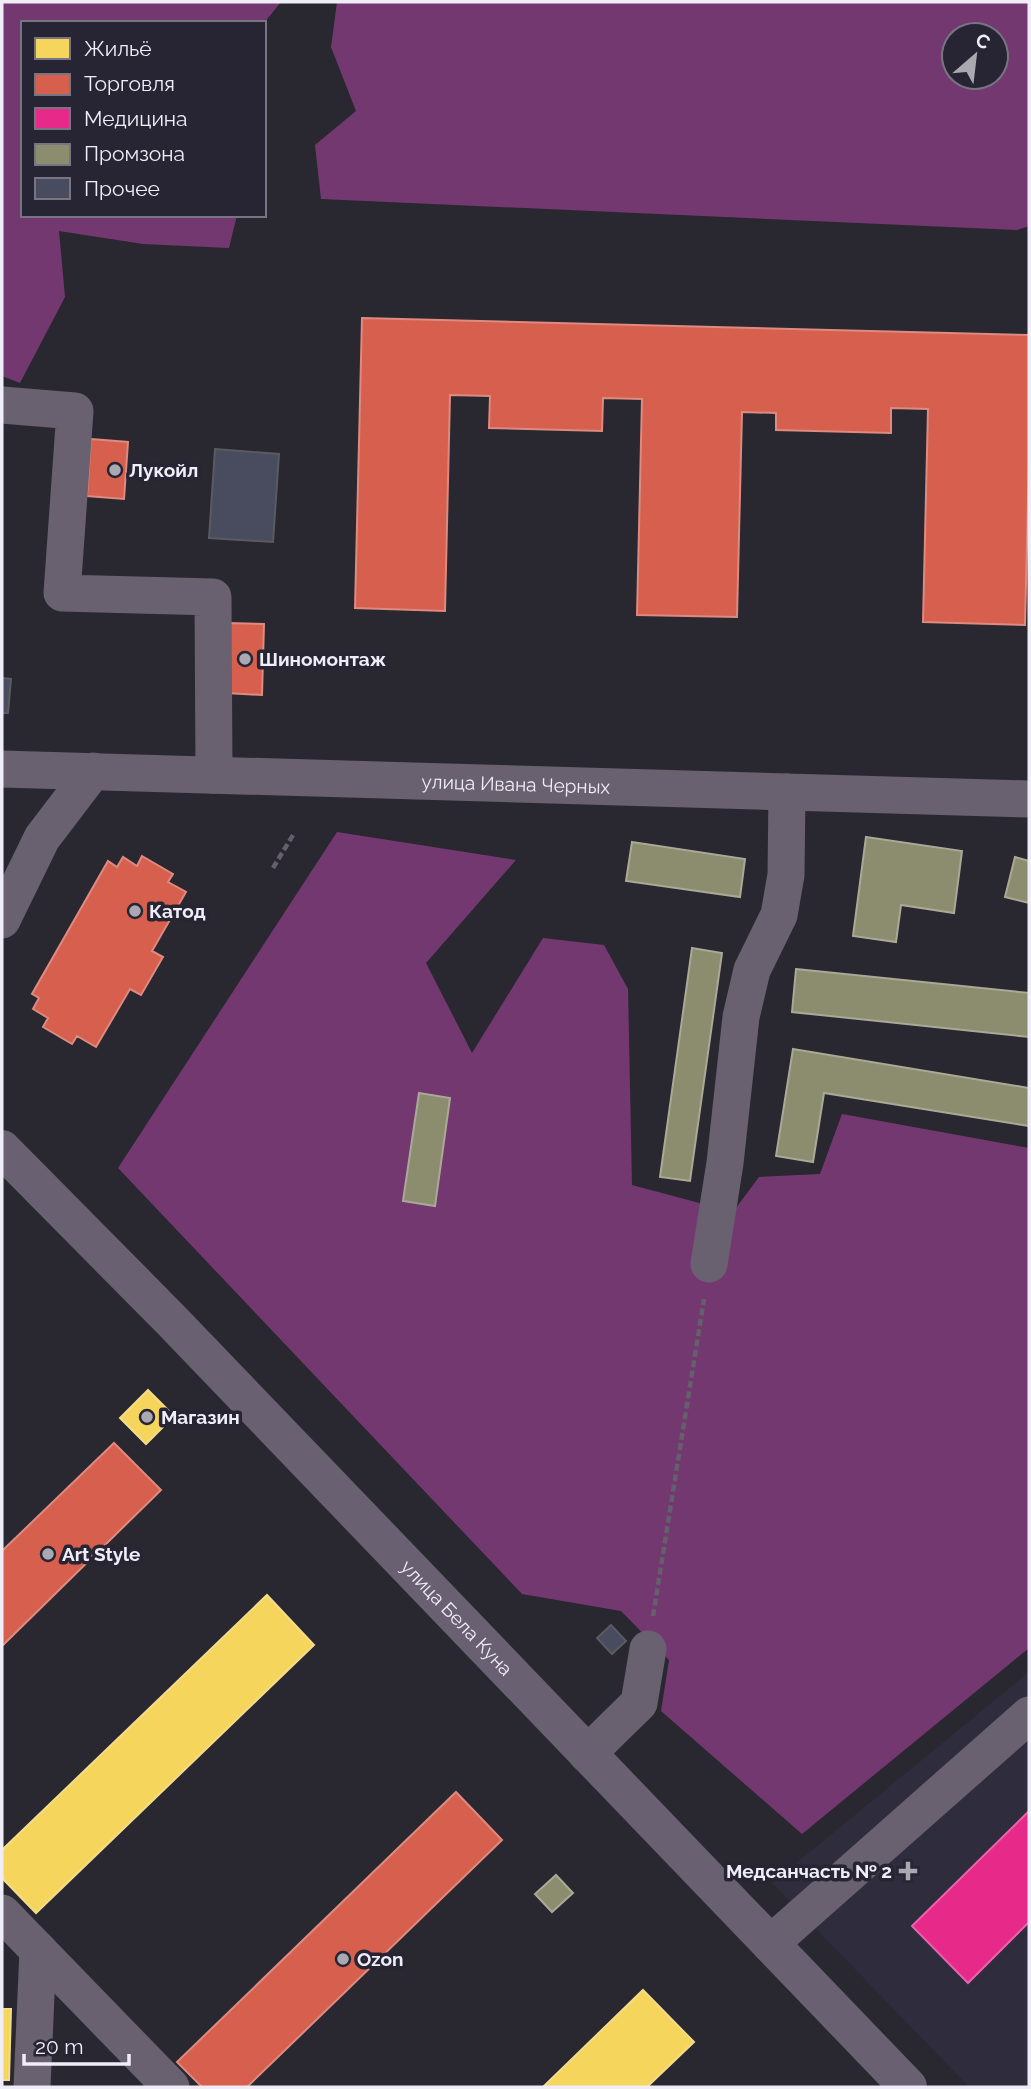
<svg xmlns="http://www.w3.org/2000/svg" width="1031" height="2089" font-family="Raleway,sans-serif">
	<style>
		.built { fill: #2f2c3e }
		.forest { fill: #743871; fill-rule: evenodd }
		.homes { fill: #f6d55c; stroke: #f4dc8a; stroke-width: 2 }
		.shops { fill: #d6604d; stroke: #de8a80; stroke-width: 2 }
		.health { fill: #e7298a; stroke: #e964ab; stroke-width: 2 }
		.industry { fill: #8c8c6e; stroke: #aaa997; stroke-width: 2 }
		.building { fill: #494b5e; stroke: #5a5b61; stroke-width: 2 }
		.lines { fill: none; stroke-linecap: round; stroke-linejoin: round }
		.path { stroke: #645f6a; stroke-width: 4.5; stroke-dasharray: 7 3.5; stroke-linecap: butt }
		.minor { stroke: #696070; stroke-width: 37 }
		.major { stroke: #696171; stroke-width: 38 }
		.poi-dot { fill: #aaa8b1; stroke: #272533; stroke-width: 2.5 }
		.labels { text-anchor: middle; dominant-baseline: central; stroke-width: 7; stroke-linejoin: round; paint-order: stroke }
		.poi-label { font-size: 19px; font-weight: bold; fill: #efedf7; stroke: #272533; text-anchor: start }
		.street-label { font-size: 19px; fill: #efedf7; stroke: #272533 }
	</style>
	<rect width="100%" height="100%" fill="#292830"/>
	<path class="built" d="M1029 1672V2087H969L772 1883Z"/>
	<g class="forest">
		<path d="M2 2H281L264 23H23V215H237L229 248 143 244 59 231 65 297 20 383 2 376Z"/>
		<path d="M337 2H1029V226L1017 230 321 199 315 145 356 111 331 47ZM954 35H996V77H954Z"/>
		<path d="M337 832 516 860 426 963 472 1053 543 938 604 945 628 989 632 1185 733 1212 759 1177 820 1174 842 1114 1029 1148V1648L802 1834 661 1711 669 1660 621 1611 522 1594 118 1168Z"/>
	</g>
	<g class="homes">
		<path d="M148 1390 174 1416 146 1444 120 1418Z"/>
		<path d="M267 1595 314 1645 36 1913 2 1878V1850Z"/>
		<path d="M643 1990 694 2042 647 2087H543Z"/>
		<path d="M2 2009H11L9 2080H2Z"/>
	</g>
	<g class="shops">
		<path d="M362 318 1029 335V458L1025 625 923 622 928 409 891 408V433L776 430V413L742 412 737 617 637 615 642 399 603 398 602 431 489 428 490 396 450 395 445 611 355 608Z"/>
		<path d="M91 439 128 442 124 499 87 496Z"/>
		<path d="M228 623 264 624 262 695 226 693Z"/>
		<path d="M142 856 173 874 168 882 186 892 152 951 163 957 141 995 130 989 96 1047 77 1036 72 1044 43 1027 48 1018 33 1009 39 998 32 994 108 861 117 867 123 857 137 866Z"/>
		<path d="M114 1443 161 1490 2 1646V1551Z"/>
		<path d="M456 1792 502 1840 247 2087H202L177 2062Z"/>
	</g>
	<path class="health" d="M1029 1811V1922L968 1983 912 1926Z"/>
	<g class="industry">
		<path d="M866 837 962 851 954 913 901 905 896 942 853 936Z"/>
		<path d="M632 842 745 859 740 897 626 881Z"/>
		<path d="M1015 857 1029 861V903L1005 897Z"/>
		<path d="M692 948 722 953 690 1181 660 1177Z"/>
		<path d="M796 969 1029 993V1037L792 1012Z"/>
		<path d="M793 1049 1029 1088V1126L824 1093 813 1162 776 1156Z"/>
		<path d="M419 1093 450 1098 435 1206 403 1201Z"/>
		<path d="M556 1875 573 1893 552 1912 535 1894Z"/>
	</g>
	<g class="building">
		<path d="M215 449 279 454 273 542 209 538Z"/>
		<path d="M2 678 11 679 8 713H2Z"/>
		<path d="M611 1625 626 1641 612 1654 597 1638Z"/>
	</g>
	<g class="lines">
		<g class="path">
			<path d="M273 868 293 835"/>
			<path d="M653 1616 704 1299"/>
		</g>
		<g class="minor">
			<path d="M2 405 75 411 62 593 213 597 214 775"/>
			<path id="s1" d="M2 769 1029 799"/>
			<path d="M2 920 42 838 93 771"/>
			<path d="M709 1264 725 1163 741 1017 752 970 779 915 786 875 787 792"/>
			<path d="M587 1754 639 1703 648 1649"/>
			<path d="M2 1913 171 2087"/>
			<path d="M770 1944 1029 1715"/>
			<path d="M32 2087 38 1950"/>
		</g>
		<path class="major" id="s2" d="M2 1149 173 1322 908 2087"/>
	</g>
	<g class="poi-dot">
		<circle cx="115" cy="470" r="7"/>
		<circle cx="245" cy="659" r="7"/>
		<circle cx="135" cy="911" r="7"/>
		<circle cx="147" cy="1417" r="7"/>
		<circle cx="48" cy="1554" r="7"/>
		<path d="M904.5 1860.5h7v7h7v7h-7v7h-7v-7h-7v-7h7z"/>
		<circle cx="343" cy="1959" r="7"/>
	</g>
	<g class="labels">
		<g class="poi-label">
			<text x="129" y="470">Лукойл</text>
			<text x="259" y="659">Шиномонтаж</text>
			<text x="149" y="911">Катод</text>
			<text x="161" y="1417">Магазин</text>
			<text x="62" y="1554">Art Style</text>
			<text x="892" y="1871" text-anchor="end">Медсанчасть № 2</text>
			<text x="357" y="1959">Ozon</text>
		</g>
		<g class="street-label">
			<text stroke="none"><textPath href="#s1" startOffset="514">улица Ивана Черных</textPath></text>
			<text stroke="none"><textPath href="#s2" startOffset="653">улица Бела Куна</textPath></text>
		</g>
	</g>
	<rect width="1031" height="2089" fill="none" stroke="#efedf7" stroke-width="7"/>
	<rect x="21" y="21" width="245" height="196" fill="#272533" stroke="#777581" stroke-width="2"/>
	<rect x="35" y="38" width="35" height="21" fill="#f6d55c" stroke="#777581" stroke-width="2"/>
	<text x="84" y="56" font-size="21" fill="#efedf7">Жильё</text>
	<rect x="35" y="74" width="35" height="21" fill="#d6604d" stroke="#777581" stroke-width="2"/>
	<text x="84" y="91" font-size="21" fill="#efedf7">Торговля</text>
	<rect x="35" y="108" width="35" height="21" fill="#e7298a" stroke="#777581" stroke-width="2"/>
	<text x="84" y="126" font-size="21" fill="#efedf7">Медицина</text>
	<rect x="35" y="144" width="35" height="21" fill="#8c8c6e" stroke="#777581" stroke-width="2"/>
	<text x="84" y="161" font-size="21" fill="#efedf7">Промзона</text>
	<rect x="35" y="178" width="35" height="21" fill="#494b5e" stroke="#777581" stroke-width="2"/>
	<text x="84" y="196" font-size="21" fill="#efedf7">Прочее</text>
	<g transform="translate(975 56) rotate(28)"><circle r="33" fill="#272533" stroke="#777581" stroke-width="2"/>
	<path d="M0-5L12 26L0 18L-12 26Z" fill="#aaa8b1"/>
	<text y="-10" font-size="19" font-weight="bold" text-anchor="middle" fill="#efedf7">С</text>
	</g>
	<path d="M24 2054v10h105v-10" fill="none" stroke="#efedf7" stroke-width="3.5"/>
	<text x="35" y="2054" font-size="21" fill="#efedf7" stroke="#272533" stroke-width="5" paint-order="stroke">20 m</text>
</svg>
